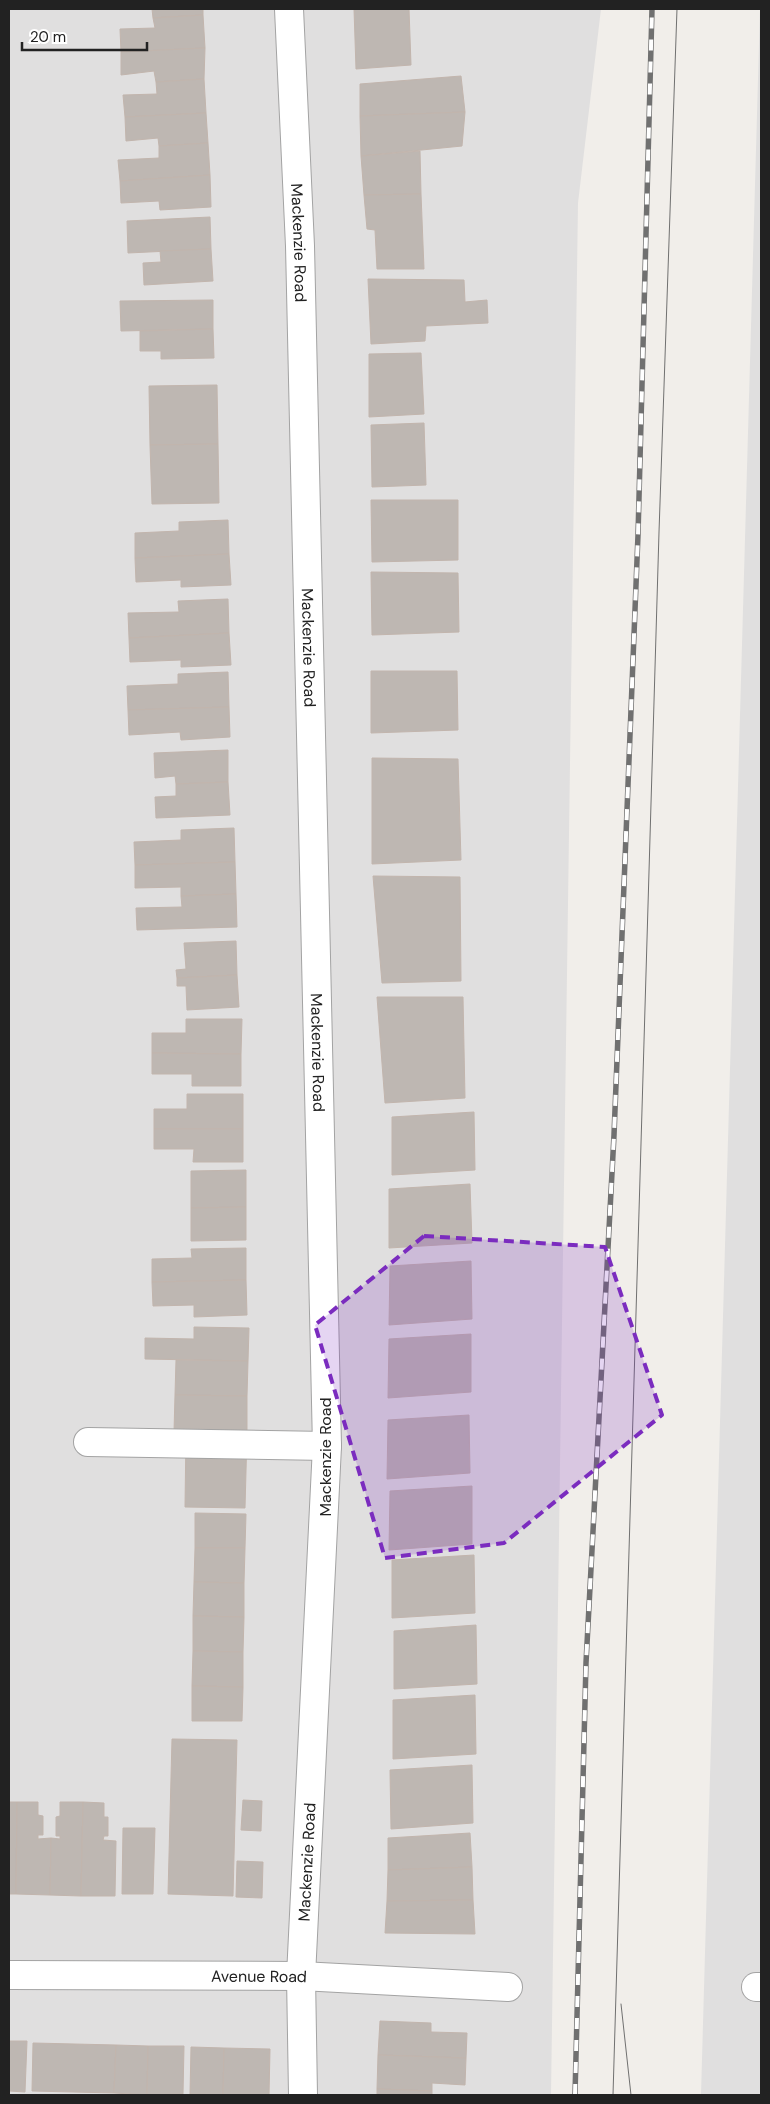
<svg xmlns="http://www.w3.org/2000/svg" width="770" height="2104" font-family="'DM Sans',sans-serif">
	<style>
		.residential { fill: #e0dfdf }
		.building { fill: #beb7b2; stroke: #c2b5ad }
		.lines { fill: none; stroke-linecap: round; stroke-linejoin: round }
		.minor-casing { stroke: #a3a3a3; stroke-width: 30 }
		.minor { stroke: #fff; stroke-width: 28 }
		.tram { stroke: #707070; stroke-width: 1 }
		.rail-casing { stroke: #707070; stroke-width: 5.5 }
		.rail { stroke: #fff; stroke-width: 4; stroke-dasharray: 11; stroke-linecap: butt }
		.marked { fill: #7b2cbf; fill-opacity: 0.2; stroke: #7b2cbf; stroke-width: 4; stroke-dasharray: 10 6; stroke-linejoin: round }
		.labels { text-anchor: middle; dominant-baseline: central; stroke-width: 4; stroke-linejoin: round; paint-order: stroke }
		.street-label { font-size: 16px; fill: #222; stroke: #fff }
	</style>
	<rect width="100%" height="100%" fill="#f1eeea"/>
	<g class="residential">
		<path d="M9 9H601L578 203 551 2095H9Z"/>
		<path d="M760 9 761 2095H701Z"/>
	</g>
	<g class="building">
		<path d="M152 9H203V15L153 18Z"/>
		<path d="M354 9H409L411 65 356 69Z"/>
		<path d="M203 15 205 48 121 52 120 29 155 28 153 18Z"/>
		<path d="M205 48 204 79 156 82 154 71 121 75V52Z"/>
		<path d="M461 76 465 112 360 116V84Z"/>
		<path d="M204 79 206 113 125 117 123 95 157 94 156 82Z"/>
		<path d="M465 112 462 146 361 156 360 116Z"/>
		<path d="M206 113 208 143 159 146 158 138 126 141 125 117Z"/>
		<path d="M208 143 210 175 120 181 118 160 159 158V146Z"/>
		<path d="M420 151 421 194 364 195 361 156Z"/>
		<path d="M210 175 211 207 160 210 159 201 121 203 120 181Z"/>
		<path d="M421 194 424 269H377L375 230 367 229 364 195Z"/>
		<path d="M210 217 211 249 128 253 127 221Z"/>
		<path d="M211 249 213 281 144 285 143 263 161 262 160 251Z"/>
		<path d="M368 279 464 280 465 302 487 300 488 323 426 326 425 341 371 344Z"/>
		<path d="M213 300V329L121 331 120 301Z"/>
		<path d="M213 329 214 358 161 359V351H140V331Z"/>
		<path d="M421 353 424 414 369 417V354Z"/>
		<path d="M217 385 218 444 150 445 149 386Z"/>
		<path d="M424 423 426 485 372 487 371 425Z"/>
		<path d="M218 444 219 503 152 504 150 445Z"/>
		<path d="M371 500H458V560L372 562Z"/>
		<path d="M228 520 229 554 135 558V533L179 531V522Z"/>
		<path d="M229 554 231 585 181 587V580L136 582 135 558Z"/>
		<path d="M371 572 458 573 459 632 372 635Z"/>
		<path d="M228 599 229 633 129 638 128 613 179 612 178 601Z"/>
		<path d="M229 633 231 665 181 667V660L130 662 129 638Z"/>
		<path d="M371 671H457L458 730 371 733Z"/>
		<path d="M228 672 229 707 128 710 127 686 178 684V674Z"/>
		<path d="M229 707 230 737 181 740 180 732 129 735 128 710Z"/>
		<path d="M228 750V782L176 784 175 776 155 778 154 753Z"/>
		<path d="M372 758 458 759 461 860 372 864Z"/>
		<path d="M228 782 230 815 156 818 155 797 176 796V784Z"/>
		<path d="M234 828 235 862 135 865 134 842 181 840V830Z"/>
		<path d="M235 862 236 894 181 896V887L135 888V865Z"/>
		<path d="M373 876 460 877 461 981 382 983Z"/>
		<path d="M236 894 237 927 137 930 136 908 182 907 181 896Z"/>
		<path d="M236 941 237 975 177 978 176 970 186 969 184 943Z"/>
		<path d="M237 975 239 1007 187 1010 186 986H177V978Z"/>
		<path d="M377 997H463L465 1098 385 1103Z"/>
		<path d="M186 1019H242L241 1054 152 1053V1033H186Z"/>
		<path d="M152 1053 241 1054V1086H192V1074H152Z"/>
		<path d="M187 1094H243V1129H154V1109H187Z"/>
		<path d="M474 1112 475 1170 392 1175V1117Z"/>
		<path d="M154 1129H243V1162H193L194 1149H154Z"/>
		<path d="M246 1170V1207L191 1208V1171Z"/>
		<path d="M470 1184 472 1243 389 1248V1189Z"/>
		<path d="M246 1207V1240L191 1241V1208Z"/>
		<path d="M246 1248V1280L152 1282V1259L192 1258 191 1249Z"/>
		<path d="M471 1261 472 1319 389 1325 390 1266Z"/>
		<path d="M246 1280 247 1315 194 1317V1305L153 1306 152 1282Z"/>
		<path d="M194 1327 249 1328 248 1361 145 1359V1338L194 1339Z"/>
		<path d="M471 1334V1392L388 1398 389 1339Z"/>
		<path d="M176 1360 248 1361 247 1396 175 1395Z"/>
		<path d="M175 1395 247 1396V1434L174 1432Z"/>
		<path d="M469 1415 470 1473 387 1479 388 1420Z"/>
		<path d="M186 1433 247 1434 245 1508 185 1507Z"/>
		<path d="M472 1486V1544L389 1550 390 1491Z"/>
		<path d="M195 1513 246 1514 245 1548H195Z"/>
		<path d="M195 1548H245L244 1583 194 1582Z"/>
		<path d="M474 1555 475 1613 392 1618V1560Z"/>
		<path d="M194 1582 244 1583V1617L193 1616Z"/>
		<path d="M193 1616 244 1617 243 1652 193 1651Z"/>
		<path d="M476 1625 477 1684 394 1689V1631Z"/>
		<path d="M193 1651 243 1652V1687L192 1686Z"/>
		<path d="M192 1686 243 1687 242 1721H192Z"/>
		<path d="M475 1695 476 1754 393 1759V1700Z"/>
		<path d="M172 1739 237 1740 233 1896 168 1894Z"/>
		<path d="M472 1765 473 1823 391 1829 390 1770Z"/>
		<path d="M243 1800 262 1801 261 1831 241 1830Z"/>
		<path d="M9 1802H17L16 1894H9Z"/>
		<path d="M17 1802H38V1815L43 1816V1835H38V1839L51 1838 50 1895 16 1894Z"/>
		<path d="M60 1802H83L81 1896 50 1895 51 1838 60 1839V1836H56V1817L60 1816Z"/>
		<path d="M83 1802 104 1803V1817H108V1836H104L103 1840 116 1841 115 1896H81Z"/>
		<path d="M123 1828H155L153 1894H122Z"/>
		<path d="M470 1833 472 1867 388 1870V1838Z"/>
		<path d="M237 1861 263 1862 262 1898 236 1897Z"/>
		<path d="M472 1867 473 1900 387 1901 388 1870Z"/>
		<path d="M473 1900 475 1934 385 1933 387 1901Z"/>
		<path d="M380 2021 431 2023V2032L467 2033 466 2058 378 2055Z"/>
		<path d="M9 2041H27L25 2092 9 2091Z"/>
		<path d="M33 2043 116 2045 114 2093 32 2091Z"/>
		<path d="M116 2045 148 2046 147 2095 114 2093Z"/>
		<path d="M148 2046H184L183 2094 147 2095Z"/>
		<path d="M191 2047 224 2048 223 2095 190 2094Z"/>
		<path d="M224 2048 270 2049 269 2095H223Z"/>
		<path d="M378 2055 466 2058 465 2085 432 2083V2091L377 2089Z"/>
		<path d="M377 2089 432 2091V2095H377Z"/>
	</g>
	<g class="lines">
		<defs>
			<g id="minor">
				<path id="s1" d="M289 9 300 246 327 1446 301 1976 303 2095"/>
				<path d="M88 1442 327 1446"/>
				<path id="s2" d="M9 1975 301 1976 508 1987"/>
				<path d="M756 1987H761"/>
			</g>
		</defs>
		<use href="#minor" class="minor-casing"/>
		<use href="#minor" class="minor"/>
		<g class="tram">
			<path d="M621 2004 631 2095"/>
			<path d="M613 2095 659 532 677 9"/>
		</g>
		<defs>
			<path id="rail" d="M575 2095 586 1663 614 1135 638 535 652 9"/>
		</defs>
		<use href="#rail" class="rail-casing"/>
		<use href="#rail" class="rail"/>
	</g>
	<path class="marked" d="M424 1236 605 1247 662 1415 504 1543 385 1558 315 1325Z"/>
	<g class="labels">
		<g class="street-label">
			<text stroke="none"><textPath href="#s1" startOffset="234">Mackenzie Road</textPath></text>
			<text stroke="none"><textPath href="#s1" startOffset="639">Mackenzie Road</textPath></text>
			<text stroke="none"><textPath href="#s1" startOffset="1044">Mackenzie Road</textPath></text>
			<text transform="translate(325 1457) rotate(-90)">Mackenzie Road</text>
			<text transform="translate(307 1862) rotate(-87)">Mackenzie Road</text>
			<text stroke="none"><textPath href="#s2" startOffset="250">Avenue Road</textPath></text>
		</g>
	</g>
	<rect width="770" height="2104" fill="none" stroke="#222222" stroke-width="20"/>
	<path d="M22 42v8h125v-8" fill="none" stroke="#222222" stroke-width="2.5"/>
	<text x="30" y="42" font-size="15" fill="#222222" stroke="#ffffff" stroke-width="4" paint-order="stroke">20 m</text>
</svg>
